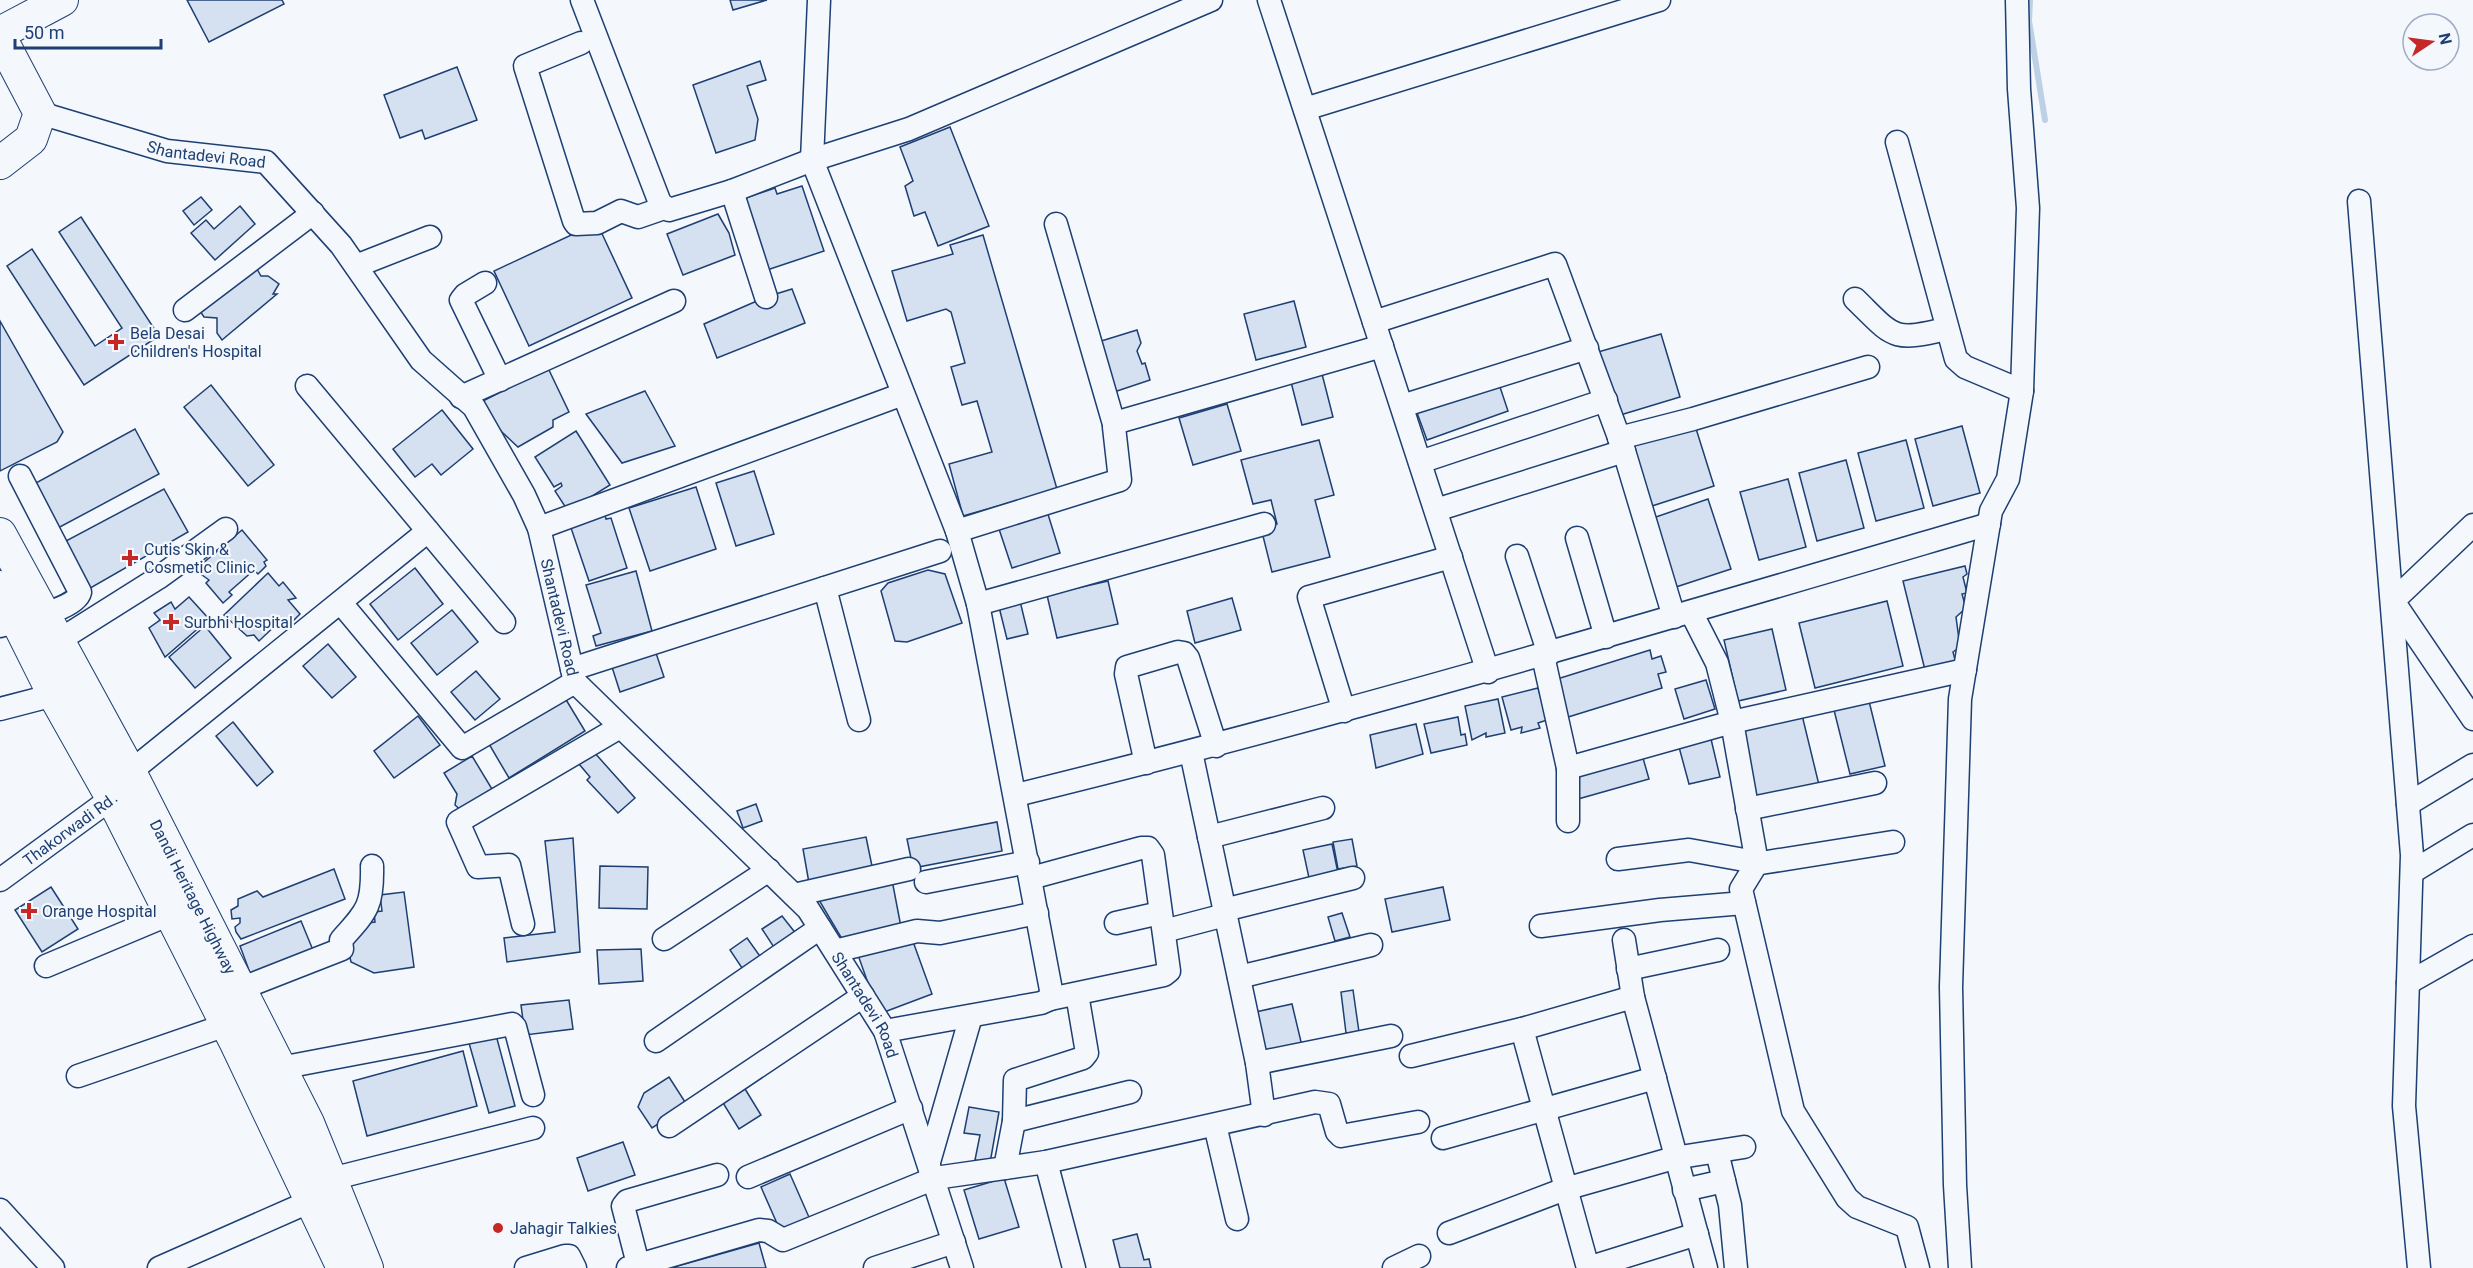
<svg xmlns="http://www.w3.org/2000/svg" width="2473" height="1268" font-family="Roboto,sans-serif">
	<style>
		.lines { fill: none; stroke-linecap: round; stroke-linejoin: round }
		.stream { stroke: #bed0e5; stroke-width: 6 }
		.building { fill: #d5e0f0; stroke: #1d3f73; stroke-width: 1.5 }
		.minor-casing { stroke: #1d3f73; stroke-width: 25 }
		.highway-casing { stroke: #1d3f73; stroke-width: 34 }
		.minor { stroke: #f4f7fb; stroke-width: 22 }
		.highway { stroke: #f4f7fb; stroke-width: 32 }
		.poi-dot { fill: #c62828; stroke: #f4f7fb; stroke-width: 2 }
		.labels { text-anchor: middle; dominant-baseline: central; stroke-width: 4.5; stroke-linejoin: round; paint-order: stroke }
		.street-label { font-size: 16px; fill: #1d3f73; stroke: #f4f7fb }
		.poi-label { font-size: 16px; fill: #1d3f73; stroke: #f4f7fb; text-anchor: start }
	</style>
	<rect width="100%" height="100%" fill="#f4f7fb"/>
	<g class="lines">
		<path class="stream" d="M2030 0 2029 21 2045 120"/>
	</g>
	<g class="building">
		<path d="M187 0H282L284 4 209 42Z"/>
		<path d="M730 0H767L733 10Z"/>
		<path d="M760 61 766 80 747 86 758 119 755 140 716 153 693 85Z"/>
		<path d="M457 67 477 120 425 139 422 130 400 138 384 95Z"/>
		<path d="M950 127 989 226 938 246 925 212 914 216 905 186 913 181 900 147Z"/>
		<path d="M802 186 824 251 767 270 743 199 775 188 777 194Z"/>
		<path d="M201 197 212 210 194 225 183 211Z"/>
		<path d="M240 206 255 224 215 260 191 233 206 220 214 229Z"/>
		<path d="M718 214 729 233 735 255 683 275 667 234Z"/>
		<path d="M81 217 159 336 84 385 7 266 32 249 95 346 122 328 59 232Z"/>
		<path d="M597 223 632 298 529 346 494 271Z"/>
		<path d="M983 235 1057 489 963 516 949 464 992 452 977 401 962 405 951 367 965 363 951 312 946 309 907 321 892 271 953 254 950 245Z"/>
		<path d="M257 269 261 276H268L279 284 273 294H277L222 340 217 333V318L204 317 200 311Z"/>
		<path d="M792 289 805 323 717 358 704 324 766 297Z"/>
		<path d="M1294 301 1306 347 1256 360 1244 314Z"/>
		<path d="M0 321 63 432 57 442 0 471Z"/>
		<path d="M1137 330 1141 343 1137 351 1142 364 1145 363 1150 380 1114 392 1098 342Z"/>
		<path d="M1661 334 1680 397 1617 416 1598 352Z"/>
		<path d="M548 368 569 412 553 420V427L518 447 491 422 481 402Z"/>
		<path d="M1321 370 1333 417 1302 425 1290 378Z"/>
		<path d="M1498 381 1508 411 1427 440 1416 410Z"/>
		<path d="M211 385 274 465 248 486 184 407Z"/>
		<path d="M645 391 675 446 622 463 586 414Z"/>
		<path d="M1227 404 1241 451 1193 465 1179 418Z"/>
		<path d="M442 410 473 449 441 475 432 464 415 477 393 449Z"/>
		<path d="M1693 419 1714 486 1652 506 1631 438Z"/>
		<path d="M1962 426 1980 493 1933 506 1915 439Z"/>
		<path d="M135 429 159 474 58 528 34 484Z"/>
		<path d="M576 431 610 485 568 511 555 491 562 486 561 483 554 487 535 457Z"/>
		<path d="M1319 440 1334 495 1315 500 1330 557 1272 572 1261 528 1277 524 1271 500 1253 504 1241 460Z"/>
		<path d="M1906 440 1924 508 1876 521 1858 453Z"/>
		<path d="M1846 460 1864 528 1817 541 1799 473Z"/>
		<path d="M754 471 774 534 736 546 716 483Z"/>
		<path d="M1788 479 1806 547 1759 560 1740 492Z"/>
		<path d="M696 487 716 549 650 571 629 508Z"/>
		<path d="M164 489 188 532 87 590 64 542Z"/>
		<path d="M1708 499 1731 569 1676 587 1653 518Z"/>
		<path d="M604 511 606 519 611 518 627 568 589 581 569 522Z"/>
		<path d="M1047 511 1060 553 1012 568 998 526Z"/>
		<path d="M242 530 267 560 264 562 266 566 258 574 254 570 229 592 232 595 223 603 206 583 209 580 195 570Z"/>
		<path d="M1965 566 1967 574 1963 577 1967 593 1962 594 1966 608 1956 617 1960 647 1953 652 1957 667 1926 674 1903 581Z"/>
		<path d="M415 568 443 604 398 640 370 604Z"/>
		<path d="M928 570 945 574 962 623 907 642 895 641 881 591 888 583Z"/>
		<path d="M636 571 652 631 596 646 593 636 601 633 586 585Z"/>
		<path d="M268 573 279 586 283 582 296 598 288 600 300 614 290 624 279 622 259 641 254 635 247 636 224 615Z"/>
		<path d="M1108 581 1118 624 1057 638 1047 595Z"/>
		<path d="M189 597 209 619 165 657 149 628 160 620 154 613 171 602 175 609Z"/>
		<path d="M1019 597 1028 634 1007 639 998 603Z"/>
		<path d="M1232 598 1241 630 1195 643 1187 611Z"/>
		<path d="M1887 601 1903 666 1815 688 1799 623Z"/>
		<path d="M452 610 478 642 437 675 411 643Z"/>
		<path d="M205 626 231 658 195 688 169 657Z"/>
		<path d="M1772 629 1786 690 1738 701 1724 640Z"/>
		<path d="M328 644 356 677 332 698 303 666Z"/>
		<path d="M1650 650 1652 659 1661 656 1666 672 1658 674 1662 688 1565 718 1554 680Z"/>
		<path d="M656 653 664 677 620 692 612 667Z"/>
		<path d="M476 671 500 699 475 720 451 692Z"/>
		<path d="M1706 680 1715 709 1684 719 1675 689Z"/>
		<path d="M1538 688 1547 720 1538 723 1540 728 1521 733 1522 727 1511 730 1502 697Z"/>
		<path d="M1868 697 1885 766 1850 774 1833 706Z"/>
		<path d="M565 698 585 731 509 778 489 744Z"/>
		<path d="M1498 699 1505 733 1486 737V733L1472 740 1465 706Z"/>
		<path d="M1802 715 1819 785 1757 800 1739 730Z"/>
		<path d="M418 716 440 745 394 778 374 751Z"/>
		<path d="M1458 717 1461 735 1465 734 1467 745 1431 753 1424 724Z"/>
		<path d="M233 722 273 772 257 786 216 736Z"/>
		<path d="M1416 724 1423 754 1376 768 1370 735Z"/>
		<path d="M1711 739 1720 777 1689 784 1679 747Z"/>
		<path d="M593 751 635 798 618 813 587 780 590 777 579 764Z"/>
		<path d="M472 756 495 794 463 812 455 805 457 794 444 773Z"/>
		<path d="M1643 758 1649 779 1578 799 1572 778Z"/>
		<path d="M756 804 762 821 743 828 737 811Z"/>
		<path d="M997 822 1002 851 913 868 907 839Z"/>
		<path d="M866 837 873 871 809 883 803 849Z"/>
		<path d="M573 838 580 952 507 962 504 938 555 932 545 841Z"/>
		<path d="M1352 839 1357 866 1338 869 1333 842Z"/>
		<path d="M1332 844 1338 873 1309 878 1303 850Z"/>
		<path d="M600 866 648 867 647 909 599 908Z"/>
		<path d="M334 869 345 899 241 939 236 932 235 927 240 923V918L232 919 231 910 238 906V899L257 891 263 897Z"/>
		<path d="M892 880 901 927 842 939 816 895Z"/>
		<path d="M51 887 78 929 42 952 15 910Z"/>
		<path d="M1443 887 1450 920 1392 932 1385 899Z"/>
		<path d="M404 892 414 967 374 973 351 962 346 939 360 924 375 922 374 912 382 911 380 895Z"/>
		<path d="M1342 913 1350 937 1335 941 1328 917Z"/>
		<path d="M782 916 797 935 777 952 762 929Z"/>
		<path d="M301 921 315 955 253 981 240 946Z"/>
		<path d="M911 936 932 994 879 1014 858 955Z"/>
		<path d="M747 938 762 959 744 971 730 950Z"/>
		<path d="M641 949 643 981 599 984 597 950Z"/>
		<path d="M1353 990 1359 1032 1346 1033 1341 992Z"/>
		<path d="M569 1000 573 1029 525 1035 521 1005Z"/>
		<path d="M1292 1004 1302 1046 1261 1056 1251 1013Z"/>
		<path d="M496 1035 515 1106 489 1113 469 1043Z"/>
		<path d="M463 1051 477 1106 367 1136 353 1081Z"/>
		<path d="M669 1077 687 1105 652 1128 638 1107 644 1093Z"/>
		<path d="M742 1084 761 1115 739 1129 720 1098Z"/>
		<path d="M969 1107 999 1112 990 1163 975 1160 980 1135 964 1133Z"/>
		<path d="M623 1142 635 1175 588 1191 577 1158Z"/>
		<path d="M790 1174 812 1224 783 1237 761 1187Z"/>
		<path d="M1004 1178 1019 1227 979 1239 964 1190Z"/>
		<path d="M1137 1234 1144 1260 1149 1259 1151 1268H1120L1113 1240Z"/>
		<path d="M759 1243 766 1268H674V1267Z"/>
	</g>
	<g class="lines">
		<defs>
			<g id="minor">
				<path d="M582 0 660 203 669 210 732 191 812 160 909 129 1211 0"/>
				<path d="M819 0 812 160 957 531 978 604 1051 990 1050 999 1041 1003 885 1031"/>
				<path d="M1269 0 1488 672"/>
				<path d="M581 43 525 66 574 221 576 224 597 223 621 211 638 217 664 208"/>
				<path d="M1305 109 1659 0"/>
				<path id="s1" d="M40 113 167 151 266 162 341 245 421 360 474 407 524 495 539 528 575 682 808 909 885 1031 962 1268"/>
				<path d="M1897 142 1956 359 1965 367 2022 391"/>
				<path d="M732 191 766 297"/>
				<path d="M2359 201 2412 855 2404 1106 2419 1268"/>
				<path d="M1056 224 1114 424"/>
				<path d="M356 266 430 237"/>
				<path d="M485 283 465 295 461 300 500 380"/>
				<path d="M1855 299C1894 337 1891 342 1946 329"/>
				<path d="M185 310 313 213"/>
				<path d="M1374 322 1555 264 1624 451 1674 617"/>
				<path d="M307 386 504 622"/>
				<path d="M461 397 674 301"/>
				<path d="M1402 406 1587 348"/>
				<path d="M1619 438 1693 419 1868 367"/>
				<path d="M1420 462 1606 400"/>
				<path d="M1436 510 1624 451"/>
				<path d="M2473 525 2393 601 2473 719"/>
				<path d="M539 528 903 394"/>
				<path d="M957 531 1120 480 1114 427 1118 422 1382 346"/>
				<path d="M1577 538 1606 637"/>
				<path d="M1517 556 1549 654"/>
				<path d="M825 588 859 720"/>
				<path d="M341 603 462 748 575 682"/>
				<path d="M978 604 1264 524"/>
				<path d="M1691 612 1717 663 1732 722 1757 863 1741 889 1793 1111 1847 1198 1857 1207 1907 1227 1918 1268"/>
				<path d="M0 626C17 621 76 610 80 592L20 476"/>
				<path d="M58 641 158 578 226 529"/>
				<path d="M1543 656 1568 768V821"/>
				<path d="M572 669 940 551"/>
				<path d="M0 709 54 695"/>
				<path d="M1344 711 1309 597 1451 557"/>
				<path d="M1191 752 1257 1063 1264 1115"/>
				<path d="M1146 763 1126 674 1127 667 1178 652 1184 653 1188 658 1216 746"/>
				<path d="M1568 768 1732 722 1965 670"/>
				<path d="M1016 795C1344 715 1666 619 1989 524"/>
				<path d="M2408 804 2473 765"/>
				<path d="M1747 809 1875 783"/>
				<path d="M1209 837 1323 808"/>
				<path d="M1618 859 1689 850 1761 863 1893 842"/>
				<path d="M2412 872 2473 835"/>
				<path d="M1031 878 1141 848H1148L1153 855 1169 971 1164 975 1050 999"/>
				<path id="s2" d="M0 880 112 798 130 772 428 531"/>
				<path d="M926 882 1028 862"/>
				<path d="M794 895 909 869"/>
				<path d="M1224 910 1353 878"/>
				<path d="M1116 923 1160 913"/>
				<path d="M523 924 509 865 478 867 458 822 620 727"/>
				<path d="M1541 926 1660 910 1744 903"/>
				<path d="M1164 931 1225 915"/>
				<path d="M664 939 769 870"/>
				<path d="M1624 940 1633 997 1706 1268"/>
				<path d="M835 951 917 931 940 933 1037 913"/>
				<path d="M46 966 170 914"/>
				<path d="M1628 969 1718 950"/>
				<path d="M1239 977 1371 945"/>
				<path d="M2408 983 2473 946"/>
				<path d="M240 989 342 949 341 940C367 911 373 906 372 866"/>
				<path d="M1522 1029 1588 1268 1697 1234"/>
				<path d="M656 1041 820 928"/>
				<path d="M1411 1056 1522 1029 1633 997"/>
				<path d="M1257 1063 1391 1036"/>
				<path d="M280 1068 512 1024 515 1027 533 1095"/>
				<path d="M78 1076 226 1025"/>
				<path d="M1014 1121 1130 1092"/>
				<path d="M1215 1125 1237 1219"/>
				<path d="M669 1126 863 996"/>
				<path d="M1443 1138 1655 1078"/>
				<path d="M1717 1152 1730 1205 1736 1268"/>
				<path d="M929 1162 971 1016"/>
				<path d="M1046 1162 1074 1268"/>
				<path d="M1005 1168 1014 1121 1015 1080 1083 1058 1087 1053 1077 994"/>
				<path d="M748 1177 911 1108"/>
				<path d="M331 1179 533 1128"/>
				<path d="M1684 1190 1724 1181"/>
				<path d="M0 1210 53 1268"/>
				<path d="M1449 1233 1565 1189 1674 1158 1744 1147"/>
				<path d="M638 1264 623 1206 627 1201 717 1175"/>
				<path d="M159 1268 311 1201"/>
				<path d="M526 1268 565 1256H569L575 1268"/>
				<path d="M628 1268 759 1230 768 1231 783 1240 935 1178 1046 1162 1315 1102 1329 1104 1337 1132 1341 1136 1418 1122"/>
				<path d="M875 1268 954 1242"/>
				<path d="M1394 1268 1419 1256"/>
				<path d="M1960 1268 1955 1185 1951 987 1960 699 1991 511 2008 479 2022 391 2028 208 2019 89 2017 0"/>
			</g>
			<g id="highway">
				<path d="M0 33 62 0"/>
				<path d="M0 37 40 113 31 139 0 163"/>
				<path id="s3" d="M0 534 130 772 308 1123 367 1268"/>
				<path d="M0 587 54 695 112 798 235 1041 343 1268"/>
			</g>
		</defs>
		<use href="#minor" class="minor-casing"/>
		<use href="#highway" class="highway-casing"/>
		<use href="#minor" class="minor"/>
		<use href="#highway" class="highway"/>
	</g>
	<g class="poi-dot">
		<path d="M113 333h6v6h6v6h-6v6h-6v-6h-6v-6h6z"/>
		<path d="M127 549h6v6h6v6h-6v6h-6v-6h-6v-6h6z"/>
		<path d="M168 613h6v6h6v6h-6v6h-6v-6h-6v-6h6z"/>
		<path d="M26 902h6v6h6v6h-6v6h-6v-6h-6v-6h6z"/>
		<circle cx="498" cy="1228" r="6"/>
	</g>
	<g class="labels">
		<g class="street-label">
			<text stroke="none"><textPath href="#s1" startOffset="172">Shantadevi Road</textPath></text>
			<text stroke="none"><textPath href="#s1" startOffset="784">Shantadevi Road</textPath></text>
			<text stroke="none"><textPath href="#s2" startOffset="86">Thakorwadi Rd.</textPath></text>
			<text stroke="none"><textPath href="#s3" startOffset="411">Dandi Heritage Highway</textPath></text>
			<text stroke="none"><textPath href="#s1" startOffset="1288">Shantadevi Road</textPath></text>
		</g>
		<g class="poi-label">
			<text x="130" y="333">Bela Desai<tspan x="130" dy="18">Children's Hospital</tspan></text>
			<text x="144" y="549">Cutis Skin &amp;<tspan x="144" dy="18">Cosmetic Clinic</tspan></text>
			<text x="184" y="622">Surbhi Hospital</text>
			<text x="42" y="911">Orange Hospital</text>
			<text x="510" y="1228">Jahagir Talkies</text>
		</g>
	</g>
	<g transform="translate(2431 42) rotate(77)"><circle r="28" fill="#f4f7fb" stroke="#9eadc5" stroke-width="1.5"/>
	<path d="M0-4.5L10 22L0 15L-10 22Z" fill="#c62828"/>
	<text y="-9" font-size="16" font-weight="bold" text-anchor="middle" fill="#1d3f73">N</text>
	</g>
	<path d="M15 39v9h146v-9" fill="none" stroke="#1d3f73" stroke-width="3"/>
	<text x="24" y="39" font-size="18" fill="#1d3f73" stroke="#f4f7fb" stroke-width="4.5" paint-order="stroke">50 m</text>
</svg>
